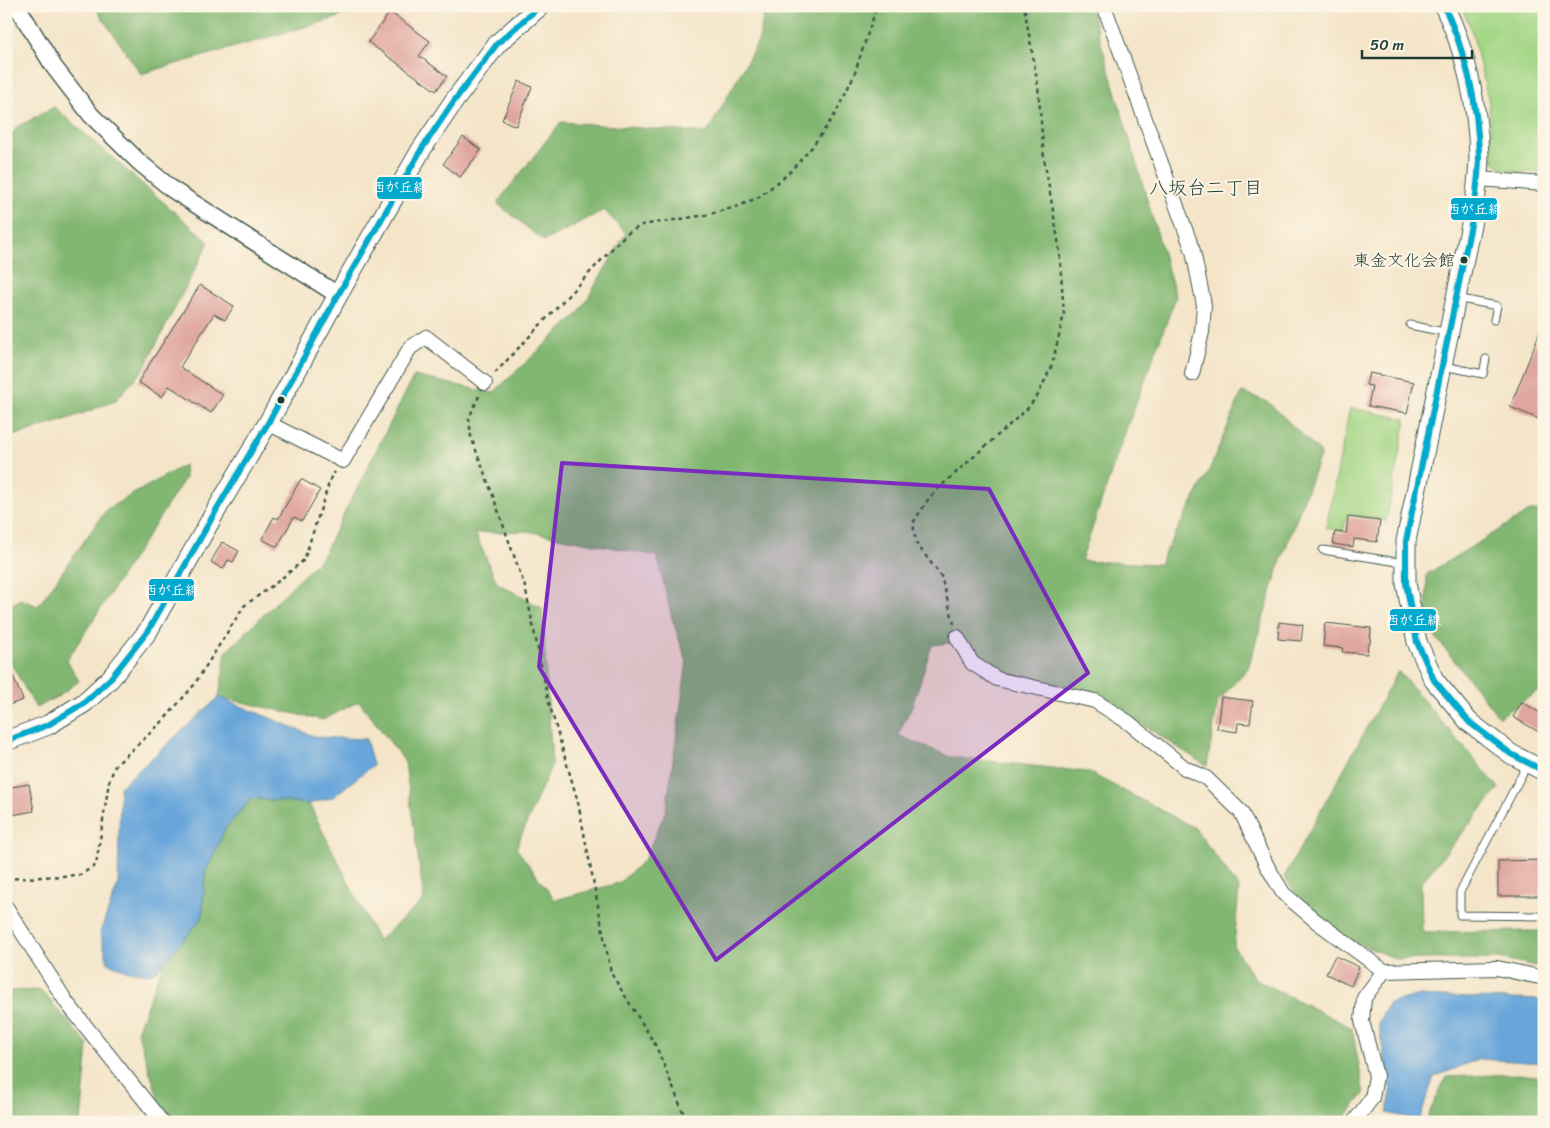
<svg xmlns="http://www.w3.org/2000/svg" width="1550" height="1128" font-family="Sriracha,'Klee One',sans-serif">
	<style>
		.green { fill: #a3d685; stroke: #618a5c }
		.forest { fill: #82b772; stroke: #507a53; fill-rule: evenodd }
		.water { fill: #68a6da; stroke: #447287 }
		.building { fill: #dfa59e }
		.lines { fill: none; stroke-linecap: round; stroke-linejoin: round }
		.service-casing { stroke: #3f564a; stroke-width: 9 }
		.minor-casing { stroke: #3f564a; stroke-width: 16 }
		.tertiary-casing { stroke: #3f564a; stroke-width: 19 }
		.secondary-casing { stroke: #3f564a; stroke-width: 21 }
		.path { stroke: #3f564a; stroke-width: 2.5; stroke-dasharray: 4 4; stroke-linecap: butt }
		.service { stroke: #fff; stroke-width: 7 }
		.minor { stroke: #fff; stroke-width: 14 }
		.tertiary { stroke: #fff; stroke-width: 16 }
		.secondary { stroke: #fff; stroke-width: 19 }
		.bus-1-casing { stroke: #fcf5e5; stroke-width: 10 }
		.bus-1 { stroke: #00a9ce; stroke-width: 6 }
		.marked { fill: #7b2cbf; fill-opacity: 0.2; stroke: #7b2cbf; stroke-width: 4; stroke-linejoin: round }
		.bus-dot { fill: #1f3d34; stroke: #fcf5e5; stroke-width: 2 }
		.labels { text-anchor: middle; dominant-baseline: central; stroke-width: 4; stroke-linejoin: round; paint-order: stroke }
		.bus-label { font-size: 17px; fill: #1f3d34; stroke: #fcf5e5; text-anchor: end }
		.neighbourhood-label { font-size: 19px; fill: #1f3d34; stroke: #fcf5e5 }
		.line-badge { stroke: #fcf5e5; stroke-width: 2 }
		.badge-label { font-size: 14px; text-anchor: middle; font-weight: bold; fill: #fff }
	</style>
	<rect width="100%" height="100%" fill="#fcf5e5"/>
	<filter id="ink" filterUnits="userSpaceOnUse"><feTurbulence type="fractalNoise" baseFrequency=".02" numOctaves="2"/><feDisplacementMap in="SourceGraphic" scale="10" xChannelSelector="R" yChannelSelector="G"/><feConvolveMatrix kernelMatrix="1 2 1 2 8 2 1 2 1" color-interpolation-filters="sRGB"/></filter>
	<filter id="wash" filterUnits="userSpaceOnUse"><feTurbulence type="fractalNoise" baseFrequency=".0096" numOctaves="4" result="noise"/><feDisplacementMap in="SourceGraphic" scale="20" xChannelSelector="R" yChannelSelector="G"/><feGaussianBlur stdDeviation="1.12" result="paint"/><feColorMatrix in="noise" values="0 0 0 0 0 0 0 0 0 0 0 0 0 0 0 0 0 1.4 0 .05"/><feComposite in="paint" operator="in"/></filter>
	<g filter="url(#wash)">
		<rect width="100%" height="100%" fill="#f4e5c9"/>
		<g class="green">
			<path d="M1461 6H1544V172H1505L1493 161 1489 102 1471 28Z"/>
			<path d="M1350 408 1406 419 1386 521 1347 514 1343 531 1326 528Z"/>
		</g>
		<g class="forest">
			<path d="M94 6H361L336 18 141 74Z"/>
			<path d="M765 6H1090L1176 297 1123 438 1081 561 1159 564 1208 473 1242 392 1268 402 1321 453 1280 563 1248 668 1218 701 1207 766 1090 691 1002 674 980 660 964 641 932 645 912 706 898 735 950 757 1088 772 1195 828 1239 888 1234 947 1255 979 1352 1028 1364 1094 1341 1122H151L158 1097 137 1031 163 964 202 918 205 873 225 829 252 798 309 804 378 941 424 900 405 762 359 701 323 720 219 697 226 652 322 557 414 376 493 393 579 313 626 233 604 210 544 241 497 203 561 122 707 133 759 40ZM527 531 657 556 672 618 687 662 666 811 644 860 619 883 555 900 516 848 552 764 542 608 497 583 475 533Z"/>
			<path d="M54 107 209 242 143 370 115 401 65 420 6 438V144L17 127Z"/>
			<path d="M184 465 185 478 67 660 79 681 59 696 36 708 8 658H6V609L20 599 38 606 107 509Z"/>
			<path d="M1530 511H1544V692L1538 691 1499 717 1426 625 1427 574Z"/>
			<path d="M1398 671 1499 788 1421 883 1422 932 1544 931V968L1504 959H1397L1321 929 1284 877Z"/>
			<path d="M41 990 88 1045 81 1122H6V991Z"/>
			<path d="M1518 1074 1544 1077V1122H1425L1446 1077Z"/>
		</g>
		<g class="water">
			<path d="M219 697 316 737 366 739 373 765 333 797 309 804 252 798 225 829 205 873 202 918 163 964 151 974 129 971 108 963 100 932 118 885 120 787Z"/>
			<path d="M1415 996 1544 1000V1063L1479 1059 1434 1077 1419 1120 1387 1113 1391 1092 1378 1023 1389 1003Z"/>
		</g>
		<g id="blocks">
			<g class="building">
				<path d="M390 12 430 41 419 56 447 76 436 91 368 42Z"/>
				<path d="M519 81 532 87 516 126 502 120Z"/>
				<path d="M463 137 481 150 460 177 443 164Z"/>
				<path d="M200 285 234 306 225 320 214 314 180 367 223 395 211 413 169 386 162 397 138 382Z"/>
				<path d="M1543 324H1544V421L1510 407Z"/>
				<path d="M1369 373 1414 382 1407 413 1368 406 1372 386 1366 385Z"/>
				<path d="M301 479 320 490 302 521 294 517 277 547 262 539 274 517 278 519Z"/>
				<path d="M1348 517 1380 521 1377 542 1354 539 1353 547 1333 544 1335 532 1346 533Z"/>
				<path d="M222 542 239 551 233 562 228 560 223 569 211 562Z"/>
				<path d="M1279 622 1303 625 1301 641 1278 639Z"/>
				<path d="M1325 623 1371 628 1370 644H1368L1367 654 1342 652 1343 648 1323 646Z"/>
				<path d="M6 659 23 700 6 706Z"/>
				<path d="M1221 697 1253 701 1250 724 1238 723 1237 732 1217 729Z"/>
				<path d="M1522 702 1544 715V735L1513 717Z"/>
				<path d="M29 784 34 811 6 816V788Z"/>
				<path d="M1544 860V896H1498V861Z"/>
				<path d="M1335 956 1359 967 1351 986 1326 974Z"/>
			</g>
		</g>
	</g>
	<g filter="url(#ink)">
		<use href="#blocks" fill-opacity="0" stroke="#3f564a" stroke-width="1"/>
		<g class="lines">
			<defs>
				<g id="service">
					<path d="M1456 298 1497 306 1494 320"/>
					<path d="M1410 325 1449 333"/>
					<path d="M1444 366 1483 374 1486 359"/>
					<path d="M1323 550 1404 563"/>
					<path d="M1528 763 1460 892V915L1544 916"/>
				</g>
				<g id="minor">
					<path d="M1104 6 1193 251 1204 305 1202 332 1192 374"/>
					<path d="M1478 179 1544 184"/>
					<path d="M268 423 343 461 410 348 426 337 485 383"/>
					<path d="M957 637 972 663 997 679 1095 701 1128 722 1185 768 1206 778 1241 812 1267 866 1283 893 1316 921 1384 971 1497 968 1544 978"/>
					<path d="M6 907 67 1003 162 1122"/>
					<path d="M1354 1122 1372 1098 1376 1076 1362 1021 1364 998 1384 971"/>
				</g>
				<path id="tertiary" d="M17 6 54 67 91 115 139 162 173 190 338 295"/>
				<g id="secondary">
					<path d="M1444 6C1466 50 1478 107 1479 156 1479 174 1476 192 1474 210L1406 541V583L1417 642 1434 680 1469 722 1511 754 1544 771"/>
					<path d="M6 741 48 725 84 703 110 679 148 631 218 507 268 423 338 295 421 150 454 101 497 44 540 6"/>
				</g>
			</defs>
			<use href="#service" class="service-casing"/>
			<use href="#minor" class="minor-casing"/>
			<use href="#tertiary" class="tertiary-casing"/>
			<use href="#secondary" class="secondary-casing"/>
			<g class="path">
				<path d="M495 373 626 234 642 225 706 215 739 206 759 197 788 174 812 147 836 113 854 75 877 6"/>
				<path d="M479 396 469 418 471 437 492 493 525 587 549 703 578 802 611 973 656 1046 687 1122"/>
				<path d="M954 624 941 576 916 543 913 523 929 498 941 486 1027 409 1038 395 1052 365 1064 314 1059 246 1044 158 1038 86 1024 6"/>
				<path d="M6 879 80 875 96 865 109 782 115 766 164 720 194 685 244 606 276 583 304 560 331 477 335 472"/>
			</g>
			<use href="#service" class="service"/>
			<use href="#minor" class="minor"/>
			<use href="#tertiary" class="tertiary"/>
			<use href="#secondary" class="secondary"/>
			<defs>
				<g id="bus-1">
					<path d="M1444 6C1466 53 1478 104 1479 156 1479 174 1476 192 1474 210L1406 541V583L1417 642 1434 680 1469 722 1511 754 1544 771"/>
					<path d="M6 741 48 725 84 703 110 679 148 631 218 507 268 423 338 295 421 150 454 101 497 44 540 6"/>
				</g>
			</defs>
			<use href="#bus-1" class="bus-1-casing"/>
			<use href="#bus-1" class="bus-1"/>
		</g>
	</g>
	<path class="marked" d="M562 463 989 489 1088 673 716 960 539 667Z"/>
	<g class="bus-dot">
		<circle cx="1464" cy="260" r="4.5"/>
		<circle cx="281" cy="400" r="4.5"/>
	</g>
	<g class="labels">
		<g class="bus-label">
			<text x="1455" y="260">東金文化会館</text>
		</g>
		<g class="neighbourhood-label">
			<text x="1206" y="187">八坂台二丁目</text>
		</g>
	</g>
	<g class="line-badge">
		<rect x="376" y="176" width="47" height="24" rx="5" fill="#00a9ce"/>
		<rect x="1450" y="197" width="48" height="24" rx="5" fill="#00a9ce"/>
		<rect x="148" y="578" width="47" height="24" rx="5" fill="#00a9ce"/>
		<rect x="1389" y="608" width="48" height="24" rx="5" fill="#00a9ce"/>
	</g>
	<g class="badge-label">
		<text x="399" y="192">西が丘線</text>
		<text x="1474" y="214">西が丘線</text>
		<text x="171" y="595">西が丘線</text>
		<text x="1413" y="625">西が丘線</text>
	</g>
	<rect width="1550" height="1128" fill="none" stroke="#fcf5e5" stroke-width="25"/>
	<path d="M1362 50v8h110v-8" fill="none" stroke="#1f3d34" stroke-width="2.5"/>
	<text x="1370" y="50" font-size="15" fill="#1f3d34" stroke="#fcf5e5" stroke-width="4" paint-order="stroke">50 m</text>
</svg>
